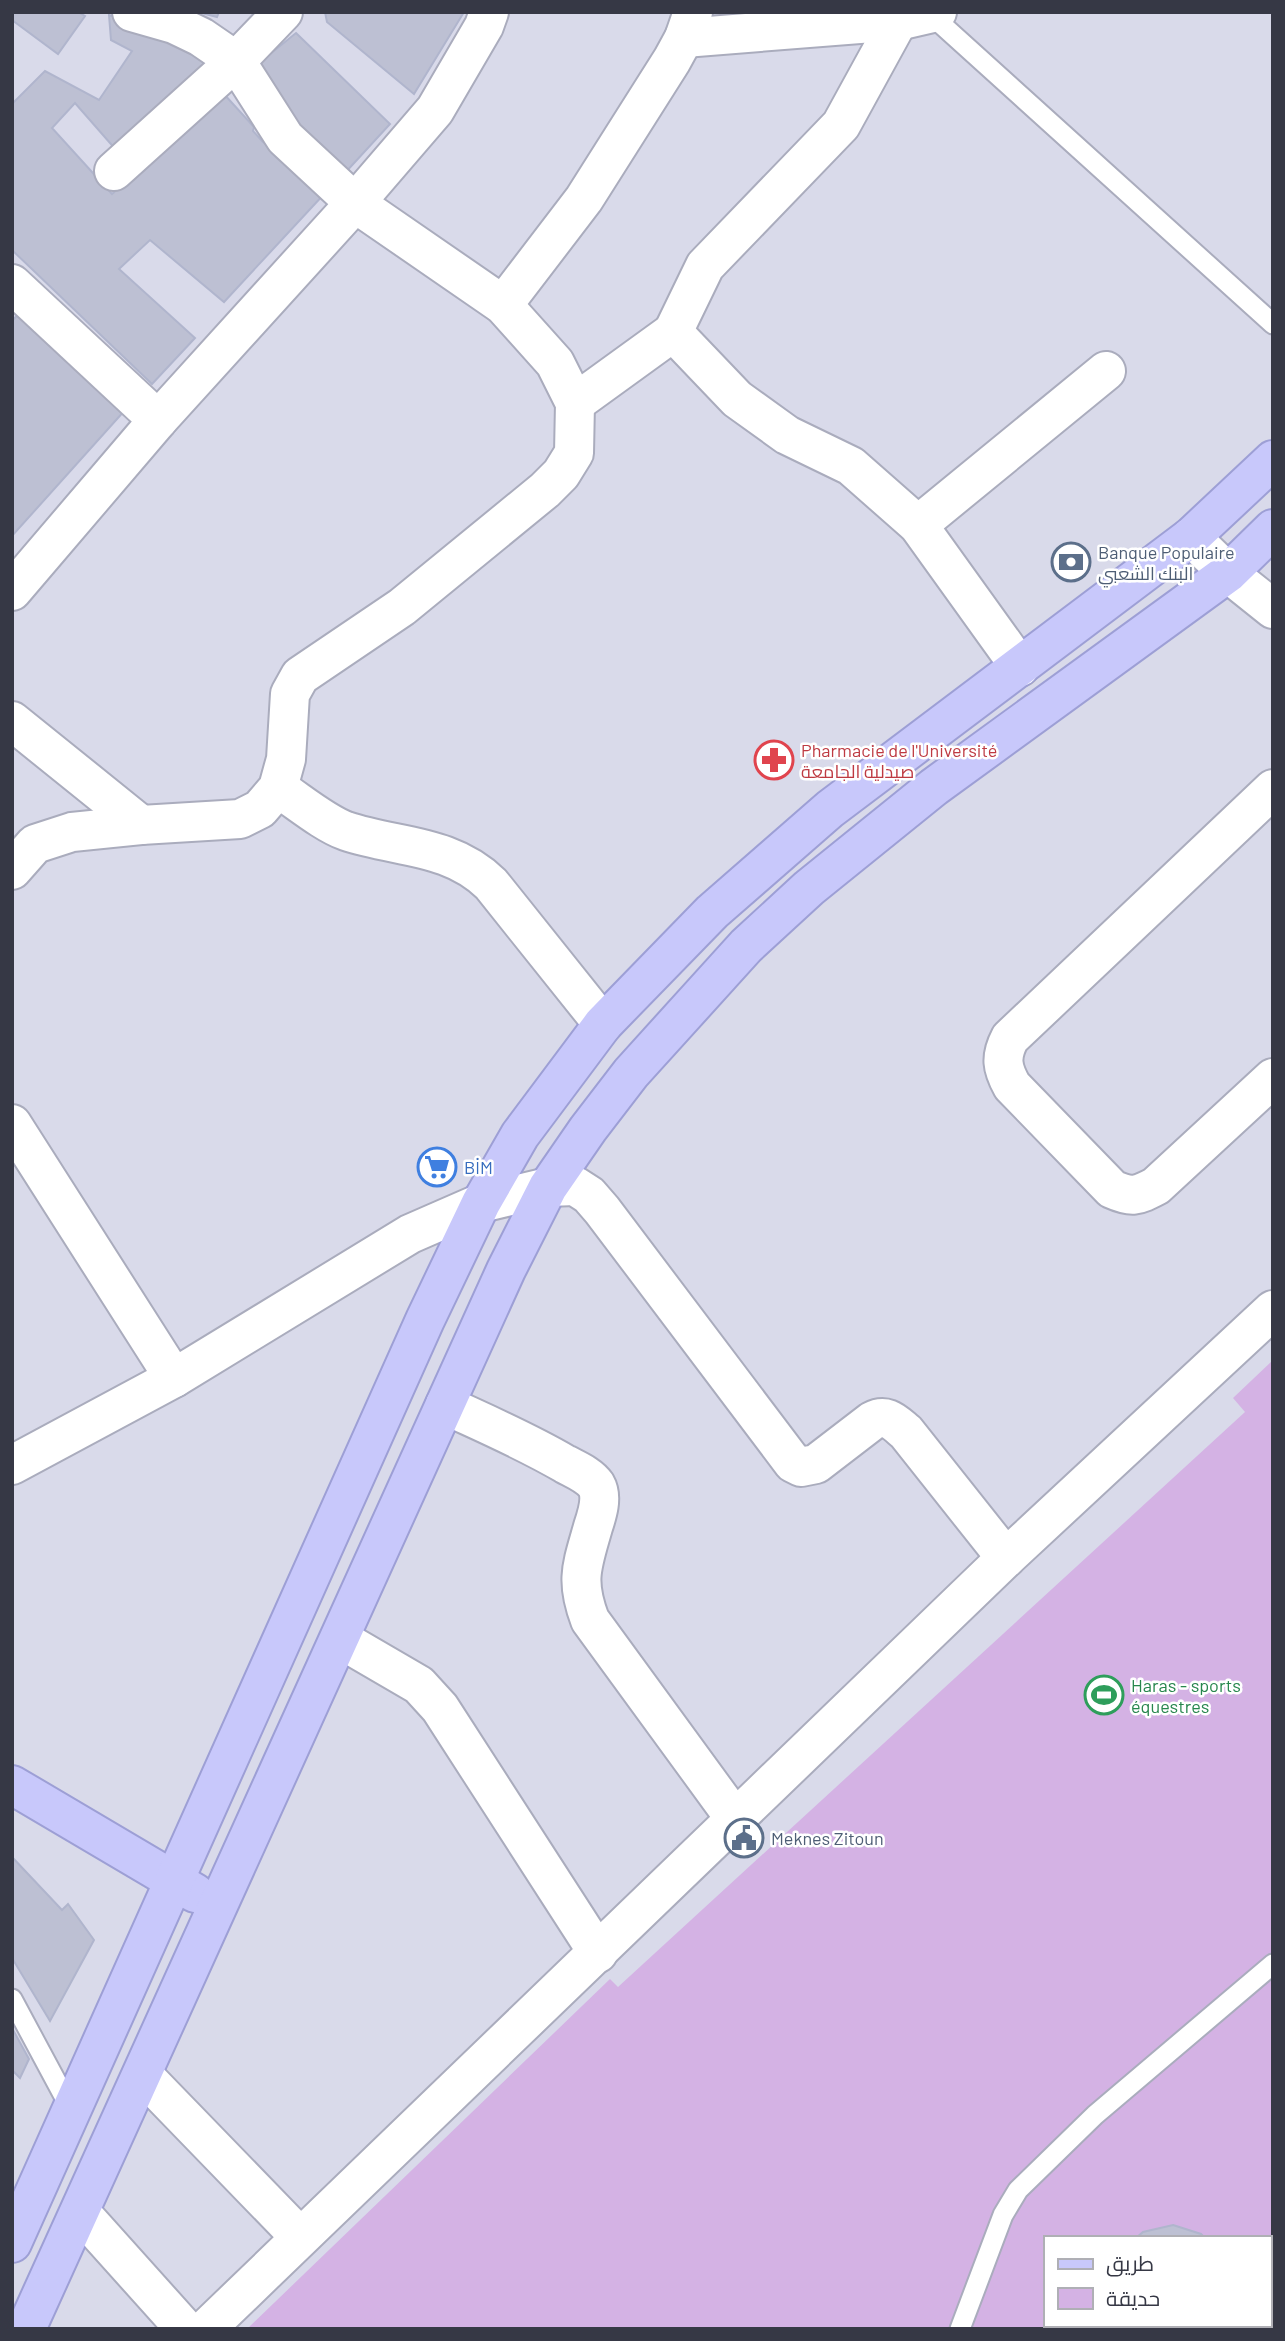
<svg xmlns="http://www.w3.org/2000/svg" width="1285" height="2341" font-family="Barlow,Cairo,sans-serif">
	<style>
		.residential { fill: #d9daea; fill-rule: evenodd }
		.green { fill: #d4b2e4; fill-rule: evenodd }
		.building { fill: #bdc0d3; stroke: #b0b5cd; stroke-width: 2 }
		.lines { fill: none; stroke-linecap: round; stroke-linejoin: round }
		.lane-casing { stroke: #aaacbd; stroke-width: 23 }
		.street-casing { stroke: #aaacbd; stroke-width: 42 }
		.secondary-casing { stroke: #9d9fd5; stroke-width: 42 }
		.lane { stroke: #fff; stroke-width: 19 }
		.street { stroke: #fff; stroke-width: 38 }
		.secondary { stroke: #c8c8fb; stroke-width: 38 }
		.labels { text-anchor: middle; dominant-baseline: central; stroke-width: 5; stroke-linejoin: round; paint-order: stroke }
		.service-label { font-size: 18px; fill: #4e5e75; stroke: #fff; text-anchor: start }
		.health-label { font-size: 18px; fill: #be3a42; stroke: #fff; text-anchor: start }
		.shop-label { font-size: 18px; fill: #366cbe; stroke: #fff; text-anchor: start }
		.leisure-label { font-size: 18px; fill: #27864d; stroke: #fff; text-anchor: start }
	</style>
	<rect width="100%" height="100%" fill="#e7e7f2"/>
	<path class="residential" d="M12 12H1273V2329H12ZM1045 2238H1269V2325H1045Z"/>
	<path class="green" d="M1273 1360V2329H247L610 1979 618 1987 1245 1412 1233 1398ZM1045 2238H1269V2325H1045Z"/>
	<g class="building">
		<path d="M12 12H78L85 16 58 54 12 20Z"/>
		<path d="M198 12H219L217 17Z"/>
		<path d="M325 12H464L414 94 327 22Z"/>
		<path d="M109 15 184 41 209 66 117 151 75 103 52 128 112 194 223 93 254 127 253 131 262 141 325 193 224 302 150 240 119 269 195 338 152 384 12 250V104L45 71 99 100 132 51 111 40Z"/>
		<path d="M296 33 390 124 344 174 287 114 254 67Z"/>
		<path d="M23 309 126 409 12 536V321Z"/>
		<path d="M12 1857 62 1910 68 1904 94 1940 50 2021 12 1958Z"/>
		<path d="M12 2028 29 2059 20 2078 12 2070Z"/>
		<path d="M1173 2225 1201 2234 1205 2238H1136L1143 2232Z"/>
		<path d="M1132 2325H1207L1203 2329H1135Z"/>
	</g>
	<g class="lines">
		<defs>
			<g id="lane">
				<path d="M930 14 1273 324"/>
				<path d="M12 1999 71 2109"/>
				<path d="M960 2329 1003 2215 1018 2190 1095 2115 1273 1964"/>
			</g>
			<g id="street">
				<path d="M898 21 841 125 705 266 673 332 737 399 787 435 851 466 918 525 1020 667"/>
				<path d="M684 38 898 21 937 12"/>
				<path d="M114 171 236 61 283 12"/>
				<path d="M12 284 158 420"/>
				<path d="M503 305 584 199 672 60 684 38 693 12"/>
				<path d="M575 403 673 332"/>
				<path d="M918 525 1106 371"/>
				<path d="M1191 537 1228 573 1273 609"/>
				<path d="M12 591 158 420 355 203 435 110 484 26 489 12"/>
				<path d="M12 721 141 825"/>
				<path d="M278 788C298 801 324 823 346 831 397 848 450 844 491 884L603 1024"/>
				<path d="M1273 789 1010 1038C1000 1057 1002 1068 1012 1086L1112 1189C1132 1198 1137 1196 1156 1186L1273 1078"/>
				<path d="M12 870 35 844 72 832 141 825 240 819 260 809 278 788 286 759 290 694 300 676 402 607 545 490 561 474 574 453 575 403 555 363 503 305 355 203 285 138 236 61 201 37 174 24 132 12"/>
				<path d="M12 1124 174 1378"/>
				<path d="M445 1405C486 1424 526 1441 565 1464 576 1470 589 1475 596 1485 603 1497 597 1515 593 1527 582 1566 575 1580 590 1620L736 1820"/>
				<path d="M12 1465 174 1378 410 1234 481 1203 548 1187 575 1186 589 1195 602 1210 793 1463 801 1467 816 1464 872 1421C887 1413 895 1423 906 1432L1006 1558"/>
				<path d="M340 1639 419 1685 440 1708 598 1953"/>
				<path d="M143 2075 300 2237"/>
				<path d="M80 2212 185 2329"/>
				<path d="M206 2329 1006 1558 1273 1310"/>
			</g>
			<g id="secondary">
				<path d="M12 1785 195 1893"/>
				<path d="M12 2243 425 1320 481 1203 520 1135 603 1024 712 912 830 809 1191 537 1273 460"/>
				<path d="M26 2329 506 1270 548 1187 588 1129 631 1073 746 946 809 888 934 787 1228 573 1273 529"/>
			</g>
		</defs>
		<use href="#lane" class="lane-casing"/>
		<use href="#street" class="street-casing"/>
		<use href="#secondary" class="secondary-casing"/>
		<use href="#lane" class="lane"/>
		<use href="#street" class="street"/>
		<use href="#secondary" class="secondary"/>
	</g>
	<defs>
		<symbol id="bank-ring" viewBox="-11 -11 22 22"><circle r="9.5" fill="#fff" stroke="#5c6f8a" stroke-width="1.5"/><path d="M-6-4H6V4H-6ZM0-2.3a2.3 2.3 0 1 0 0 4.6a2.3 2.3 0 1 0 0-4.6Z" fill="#5c6f8a"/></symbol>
		<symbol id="pharmacy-ring" viewBox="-11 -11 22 22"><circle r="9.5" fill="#fff" stroke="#e0444e" stroke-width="1.5"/><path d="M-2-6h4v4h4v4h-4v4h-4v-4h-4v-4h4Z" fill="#e0444e"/></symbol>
		<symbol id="supermarket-ring" viewBox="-11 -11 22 22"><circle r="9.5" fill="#fff" stroke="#3f7fe0" stroke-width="1.5"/><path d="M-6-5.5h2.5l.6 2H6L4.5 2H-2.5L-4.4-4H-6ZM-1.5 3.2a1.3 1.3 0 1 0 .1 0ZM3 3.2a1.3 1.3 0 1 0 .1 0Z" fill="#3f7fe0"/></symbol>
		<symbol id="stadium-ring" viewBox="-11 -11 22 22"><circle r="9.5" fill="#fff" stroke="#2e9e5b" stroke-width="1.5"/><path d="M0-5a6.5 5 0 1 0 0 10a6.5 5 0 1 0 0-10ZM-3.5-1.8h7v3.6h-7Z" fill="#2e9e5b"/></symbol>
		<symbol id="civic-ring" viewBox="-11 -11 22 22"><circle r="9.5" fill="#fff" stroke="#5c6f8a" stroke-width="1.5"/><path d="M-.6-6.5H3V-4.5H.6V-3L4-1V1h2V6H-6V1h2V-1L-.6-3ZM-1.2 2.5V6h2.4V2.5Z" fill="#5c6f8a"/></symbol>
	</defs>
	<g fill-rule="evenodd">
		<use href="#bank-ring" x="1049" y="540" width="44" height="44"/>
		<use href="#pharmacy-ring" x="752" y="738" width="44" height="44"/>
		<use href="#supermarket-ring" x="415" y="1145" width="44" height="44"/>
		<use href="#stadium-ring" x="1082" y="1673" width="44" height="44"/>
		<use href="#civic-ring" x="722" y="1816" width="44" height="44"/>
	</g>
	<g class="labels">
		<g class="service-label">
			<text x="1098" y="552">Banque Populaire<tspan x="1098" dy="21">البنك الشعبي</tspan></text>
			<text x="771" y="1838">Meknes Zitoun</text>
		</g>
		<g class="health-label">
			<text x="801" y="750">Pharmacie de l'Université<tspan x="801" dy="21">صيدلية الجامعة</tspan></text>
		</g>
		<g class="shop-label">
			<text x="464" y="1167">BİM</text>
		</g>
		<g class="leisure-label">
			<text x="1131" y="1685">Haras - sports<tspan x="1131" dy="21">équestres</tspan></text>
		</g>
	</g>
	<rect width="1285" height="2341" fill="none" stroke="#363845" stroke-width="28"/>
	<rect x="1044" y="2236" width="228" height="91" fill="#ffffff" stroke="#afafb5" stroke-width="2"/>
	<rect x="1058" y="2259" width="35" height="10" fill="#c8c8fb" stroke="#afafb5" stroke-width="2"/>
	<text x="1106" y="2271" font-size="21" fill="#363845">طريق</text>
	<rect x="1058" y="2288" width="35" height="21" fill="#d4b2e4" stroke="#afafb5" stroke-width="2"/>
	<text x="1106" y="2306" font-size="21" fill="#363845">حديقة</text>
</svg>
